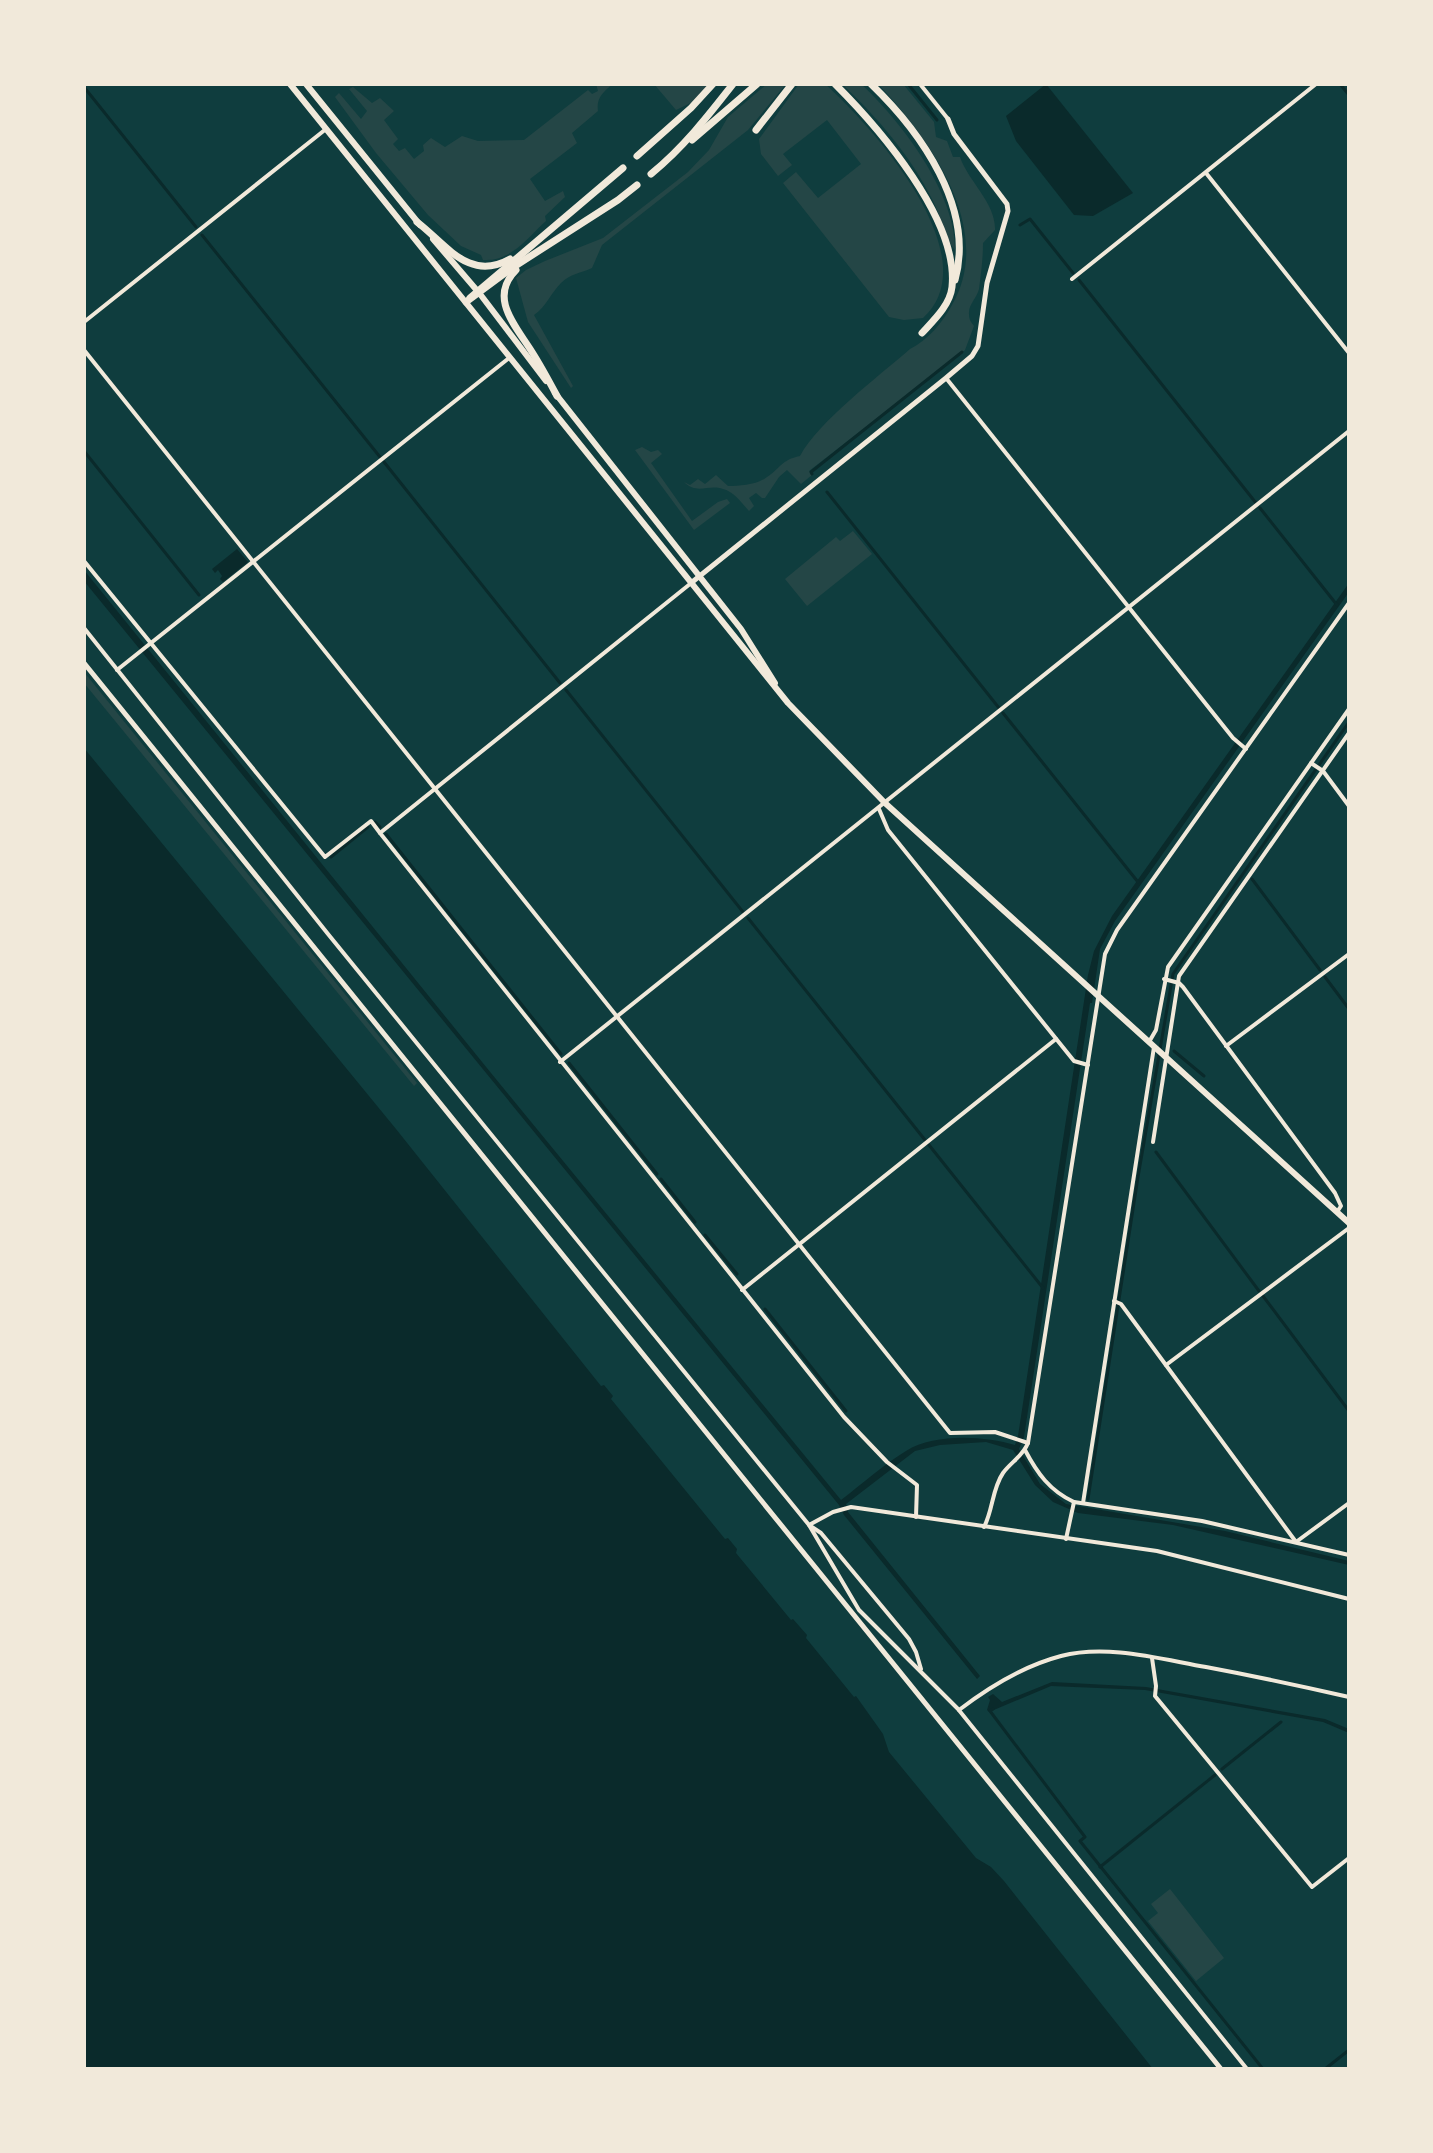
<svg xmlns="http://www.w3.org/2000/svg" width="1433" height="2153" font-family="Ubuntu,sans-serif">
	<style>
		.green { fill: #244646 }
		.water { fill: #0a2a2b }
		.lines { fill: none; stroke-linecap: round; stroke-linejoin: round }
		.stream { stroke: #0a2a2b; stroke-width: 3 }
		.minor { stroke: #f1e9da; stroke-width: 4 }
		.tertiary { stroke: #f1e9da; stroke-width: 5 }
		.primary { stroke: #f1e9da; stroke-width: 6 }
		.motorway { stroke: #f1e9da; stroke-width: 7 }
	</style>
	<rect width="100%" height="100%" fill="#0f3d3e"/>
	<g class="green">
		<path d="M596 84H613C603 92 596 98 598 111L572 133 577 143 530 179 545 201 563 191 565 197 545 216 546 221C527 238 511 262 483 260L481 255 461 246 428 215 376 153 335 97 339 93 361 119 367 111 349 89 353 87 372 103 380 98 394 111 384 120 398 139 393 144 399 151 405 148 414 159 424 151 423 145 431 138 445 147 462 136 478 141 524 140 588 90 592 94 598 91Z"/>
		<path d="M654 84H709L695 101 676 110Z"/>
		<path d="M767 84H786L748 130 602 245 592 268C581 273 570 274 561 283 550 294 547 306 534 315L573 386 571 388 528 322 516 278 526 270 545 261 603 238 688 172 709 150 728 117Z"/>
		<path d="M799 84H825C872 126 990 257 923 318L904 320 889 317 783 183 796 172 818 198 861 164 827 120 783 154 792 165 778 176 761 154 759 139Z"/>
		<path d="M842 84H861C901 121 956 193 955 250 945 239 941 216 933 201 911 156 878 118 842 84Z"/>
		<path d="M878 84H903L934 122 936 137 947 141 953 157H960C968 181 996 203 995 230L983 243C983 259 981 274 979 289 977 298 968 305 969 314 969 320 971 322 974 326L965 350 809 471 812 475 801 484 787 470 779 477 765 498H762L756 493 749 498 754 506 749 511C741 502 734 492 723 489 708 484 697 495 684 482L690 485 698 479 705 484 716 475 728 486C740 486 757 485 767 477 782 467 781 460 800 456 819 421 878 377 910 349 928 340 942 323 952 305 996 229 929 138 878 84Z"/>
		<path d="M642 447 651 452 658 450 662 454 651 463 692 521 718 502 727 499 730 503 694 530 635 450Z"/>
		<path d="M853 531 872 554 807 606 785 579 836 537 840 541Z"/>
		<path d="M84 672 417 1083 414 1086 84 683Z"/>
		<path d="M1170 1889 1224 1958 1196 1981 1148 1921 1158 1913 1151 1904Z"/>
	</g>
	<g class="water">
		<path d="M1046 84 1133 193 1093 216 1074 215 1016 141 1006 116Z"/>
		<path d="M237 549 248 562 223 582 220 579 222 576 218 570 215 573 212 569Z"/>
		<path d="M84 570 491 1073 841 1500C862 1484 883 1465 906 1451 935 1433 984 1436 1015 1445L1018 1436 1088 975 1094 951 1112 916 1349 583V592L1115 921 1100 949 1092 1003H1090L1024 1437 1019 1449 1040 1484 1066 1504 1225 1531 1349 1561V1565L1173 1525 1078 1513 1053 1502 1035 1485 1013 1450 986 1442 940 1445 915 1451 846 1504 848 1512 980 1676 977 1679 844 1515 839 1505 84 581Z"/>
		<path d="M84 748 396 1129 601 1386 604 1385 613 1396 611 1399 725 1539 728 1538 737 1549 736 1553 791 1620 793 1619 807 1635 806 1638 854 1697 856 1696 883 1734 889 1752 976 1858 991 1867 1004 1881 1153 2069H84Z"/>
		<path d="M1052 1682 1146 1687 1325 1719 1349 1729V1733L1323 1722 1145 1690 1051 1686 989 1712 987 1710 990 1700 988 1697 993 1694 1002 1702Z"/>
	</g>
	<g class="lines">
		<g class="stream">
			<path d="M908 84 937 120"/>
			<path d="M1340 84 1349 95"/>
			<path d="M84 87 196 227"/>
			<path d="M1020 225 1030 219 1073 273"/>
			<path d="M202 235 380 457"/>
			<path d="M1079 280 1256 503"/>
			<path d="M84 451 199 595"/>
			<path d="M384 462 560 683"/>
			<path d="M812 474 811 472 962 352"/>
			<path d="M827 492 999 708"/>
			<path d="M1260 508 1337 605"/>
			<path d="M566 690 743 912"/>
			<path d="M1003 713 1138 882"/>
			<path d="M375 822 380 827"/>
			<path d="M386 834 561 1054"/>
			<path d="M331 857 368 827"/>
			<path d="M1252 879 1320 970"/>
			<path d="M748 918 925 1140"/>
			<path d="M1325 977 1349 1009"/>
			<path d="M1174 1051 1204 1076"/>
			<path d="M569 1063 657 1174"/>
			<path d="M929 1145 1043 1288"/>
			<path d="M1156 1152 1259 1291"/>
			<path d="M661 1179 695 1222"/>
			<path d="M705 1235 737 1274"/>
			<path d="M1263 1296 1349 1411"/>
			<path d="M765 1309 846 1411"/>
			<path d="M1088 1499 1138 1177 1173 974 1349 722"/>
			<path d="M993 1709 990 1711 1085 1837 1080 1841 1263 2069"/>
			<path d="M1222 1769 1281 1722"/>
			<path d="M1100 1867 1215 1775"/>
			<path d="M1325 2069 1349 2050"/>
		</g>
		<g class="minor">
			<path d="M920 84 948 119"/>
			<path d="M1206 173 1349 353"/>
			<path d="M1072 279 1316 84"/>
			<path d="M84 322 326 129"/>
			<path d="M84 350 950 1433 995 1432 1028 1443"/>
			<path d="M946 378 1233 738 1246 749"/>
			<path d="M84 561 325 857 371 821 380 833"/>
			<path d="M690 584 380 833 844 1417 887 1462 917 1485 916 1517"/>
			<path d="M84 628 328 934 809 1525 821 1533 909 1639 916 1652 921 1669"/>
			<path d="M117 670 509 358"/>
			<path d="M1311 763 1323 771 1349 806"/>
			<path d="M879 809 888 830 1074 1061 1088 1065"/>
			<path d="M1164 979 1179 983 1183 987 1335 1193 1341 1206 1337 1212"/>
			<path d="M1149 1042 1156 1030 1168 967 1349 709"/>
			<path d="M1226 1046 1349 954"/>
			<path d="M560 1062 1349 431"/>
			<path d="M1153 1142 1179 976 1349 733"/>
			<path d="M742 1290 1056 1039"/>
			<path d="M1114 1301 1121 1304 1296 1542 1349 1503"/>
			<path d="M1166 1365 1349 1228"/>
			<path d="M1025 1450C1037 1473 1050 1491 1074 1502L1202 1521 1349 1555"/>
			<path d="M1083 1503 1154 1047"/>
			<path d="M984 1527C993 1510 992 1489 1003 1473 1011 1462 1023 1456 1028 1443L1105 954 1117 930 1349 603"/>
			<path d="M1066 1539 1074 1502"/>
			<path d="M1152 1658 1156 1686 1155 1696 1312 1887 1349 1858"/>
			<path d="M959 1710C989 1687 1023 1666 1061 1656 1107 1644 1160 1659 1206 1667 1254 1676 1301 1686 1349 1697"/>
			<path d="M1247 2069 958 1709 859 1610 809 1525 833 1512 851 1507 1157 1551 1349 1599"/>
		</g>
		<g class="tertiary">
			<path d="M691 583 946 378 972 356 978 346 987 283 1008 211 1007 204 954 134 948 119"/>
			<path d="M84 663 1221 2069"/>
		</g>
		<g class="primary">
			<path d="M290 84 788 703 885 803 1349 1223"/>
			<path d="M306 84 420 225"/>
			<path d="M433 239 480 294 546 381"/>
			<path d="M555 393 741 629 775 683"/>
		</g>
		<g class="motorway">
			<path d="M835 84C879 128 959 220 952 287 950 305 934 320 922 333"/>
			<path d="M871 84C921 132 975 208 955 280"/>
			<path d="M756 130 792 84"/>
			<path d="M692 140 757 84"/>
			<path d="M637 156 691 108 713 84"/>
			<path d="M651 174C683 148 708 116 733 84"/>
			<path d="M417 222C447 245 469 282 510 259"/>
			<path d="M516 270C488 298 516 326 532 352 541 366 549 381 557 396"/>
			<path d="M470 298 623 168"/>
			<path d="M466 302 512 268 618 200 637 185"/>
		</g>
	</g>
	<rect width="1433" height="2153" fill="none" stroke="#f1e9da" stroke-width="172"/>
</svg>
